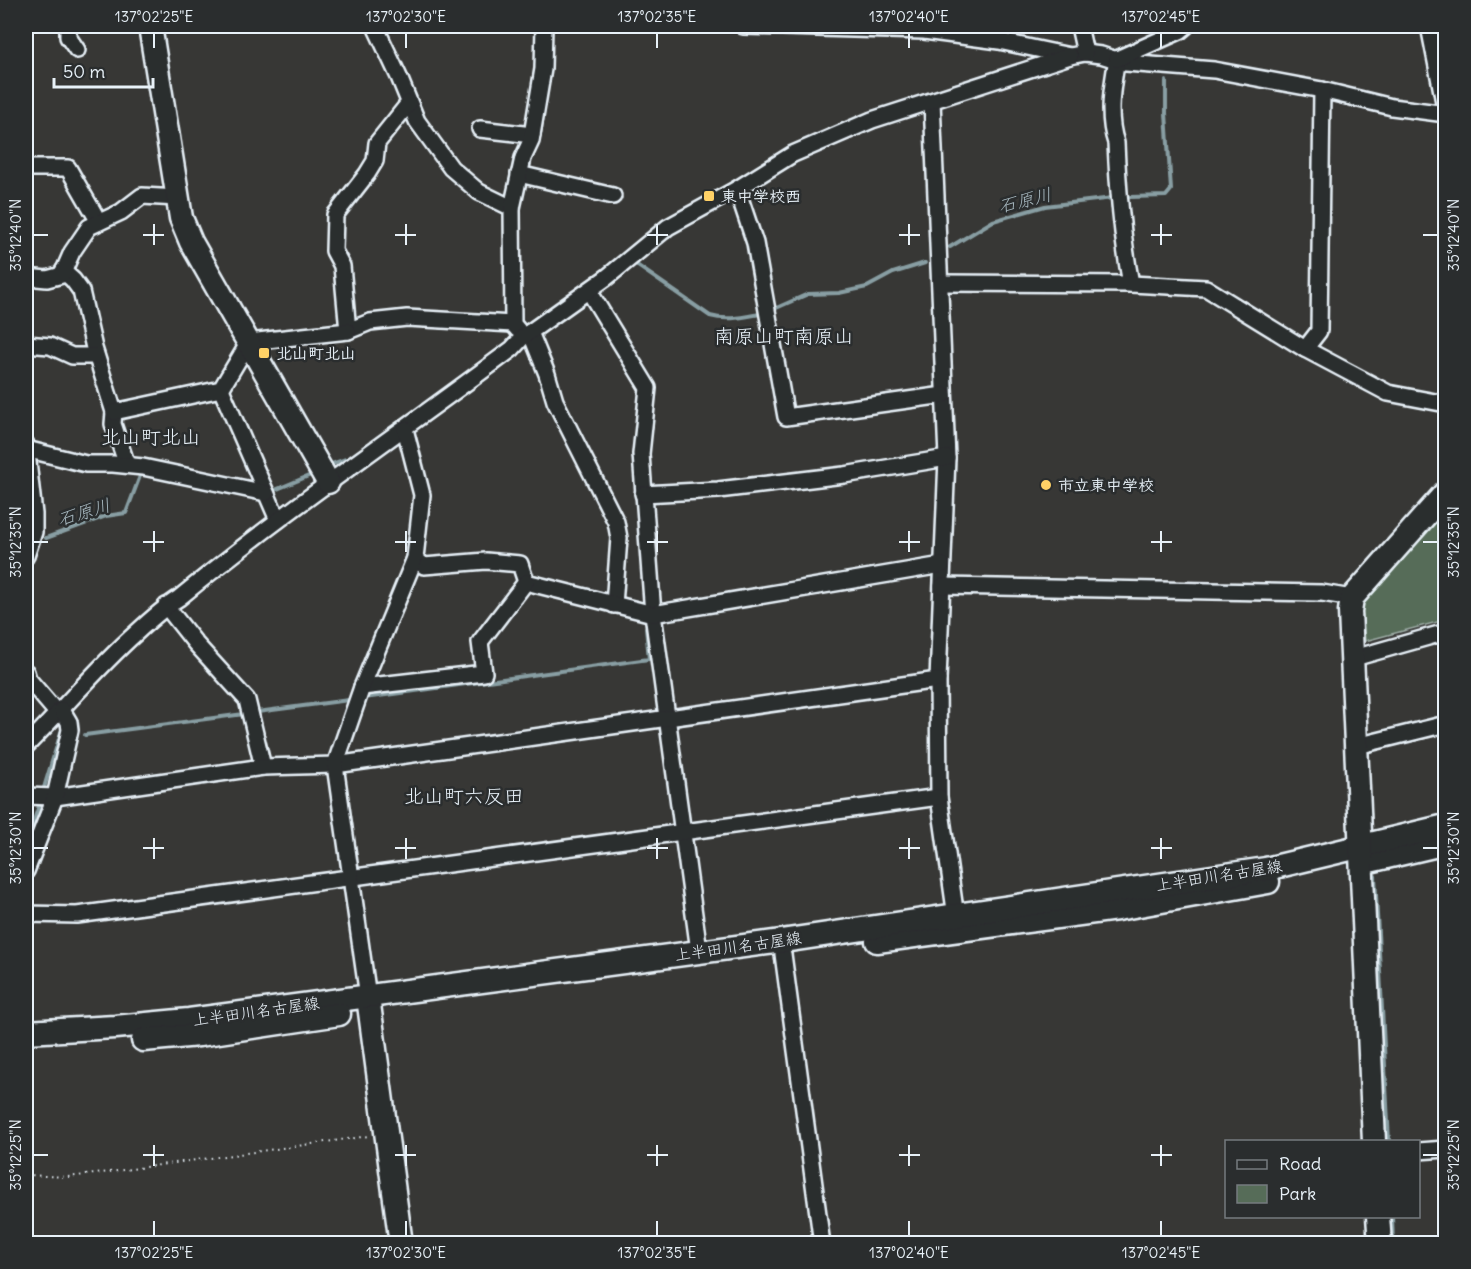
<svg xmlns="http://www.w3.org/2000/svg" width="1471" height="1269" font-family="Delius,'Klee One',sans-serif">
	<style>
		.green { fill: #566c58; stroke: #9faea8; stroke-width: 1.5 }
		.lines { fill: none; stroke-linecap: round; stroke-linejoin: round }
		.stream { stroke: #889ea3; stroke-width: 4 }
		.street-casing { stroke: #e8f1f8; stroke-width: 20 }
		.secondary-casing { stroke: #e8f1f8; stroke-width: 27 }
		.path { stroke: #e8f1f8; stroke-width: 2; stroke-dasharray: 1.5 4.5; stroke-linecap: butt }
		.street { stroke: #2a2d2e; stroke-width: 15 }
		.secondary { stroke: #2a2d2e; stroke-width: 22 }
		.ticks { fill: none; stroke: #e8f1f8; stroke-width: 2 }
		.poi-dot { fill: #ffd166; stroke: #2a2d2e; stroke-width: 2 }
		.labels { text-anchor: middle; dominant-baseline: central; stroke-width: 5; stroke-linejoin: round; paint-order: stroke }
		.poi-label { font-size: 16px; font-weight: bold; fill: #e8f1f8; stroke: #2a2d2e; text-anchor: start }
		.street-label { font-size: 16px; fill: #e8f1f8; stroke: #2a2d2e }
		.water-label { font-size: 18px; font-style: italic; fill: #a8b9c0; stroke: #2a2d2e }
		.quarter-label { font-size: 20px; fill: #e8f1f8; stroke: #2a2d2e }
		.neatline { fill: none; stroke: #e8f1f8; stroke-width: 2 }
		.ticks-label { font-size: 15px; text-anchor: middle; fill: #e8f1f8 }
	</style>
	<rect width="100%" height="100%" fill="#373735"/>
	<filter id="ink" filterUnits="userSpaceOnUse"><feTurbulence type="fractalNoise" baseFrequency=".0167" numOctaves="2"/><feDisplacementMap in="SourceGraphic" scale="12" xChannelSelector="R" yChannelSelector="G"/><feConvolveMatrix kernelMatrix="1 2 1 2 8 2 1 2 1" color-interpolation-filters="sRGB"/></filter>
	<g filter="url(#ink)">
		<path class="green" d="M1445 507V620L1365 641 1362 609 1368 593Z"/>
		<g class="lines">
			<g class="stream">
				<path d="M1130 197 1166 196 1171 190 1166 113V81"/>
				<path d="M950 247 993 221 1045 206 1113 198"/>
				<path d="M638 266 710 316C727 321 743 317 760 314"/>
				<path d="M774 309 808 294 839 293 867 287 893 273 925 263"/>
				<path d="M332 464 346 459"/>
				<path d="M275 490 311 475"/>
				<path d="M46 538 106 516 126 513 140 476"/>
				<path d="M364 698 649 659 646 628"/>
				<path d="M257 712 349 700"/>
				<path d="M85 735 244 714"/>
				<path d="M43 791 61 732"/>
				<path d="M26 842 39 806"/>
				<path d="M1375 876 1389 1142"/>
				<path d="M1392 1216 1393 1244"/>
			</g>
			<defs>
				<g id="street">
					<path d="M68 26V37L77 50"/>
					<path d="M375 26 399 77 417 121 451 168 479 192 512 208"/>
					<path d="M743 26 924 31 999 41 1070 56 1085 53 1101 55 1126 63 1214 70 1322 90 1392 107 1446 114"/>
					<path d="M1079 26 1085 53"/>
					<path d="M1429 26 1446 112"/>
					<path d="M1117 59C1112 86 1107 117 1116 143 1118 191 1122 237 1131 284"/>
					<path d="M1117 59 1180 31 1186 26"/>
					<path d="M932 101 947 458 938 680 939 797 957 924"/>
					<path d="M409 103 377 143 375 161 367 174 335 215 334 251 342 266 348 331 370 322 407 318 513 324"/>
					<path d="M480 129 532 135"/>
					<path d="M26 168H68L99 222"/>
					<path d="M519 174 613 196"/>
					<path d="M737 189 755 243 786 417 944 395"/>
					<path d="M63 271 73 280 81 291 94 348 114 412 113 424 127 465"/>
					<path d="M26 277 47 279 62 275 72 252 89 227 121 212 142 196 178 198"/>
					<path d="M940 283 1131 284 1206 288 1305 349 1388 393 1446 404"/>
					<path d="M589 291 648 388 641 454 653 614 699 951"/>
					<path d="M518 330 513 324 512 208 523 158 531 141 543 69 544 26"/>
					<path d="M530 332 547 374 555 401 616 522 619 538 614 605"/>
					<path d="M26 344 50 346 72 356H96"/>
					<path d="M1305 349 1319 331 1322 90"/>
					<path d="M221 389 278 520"/>
					<path d="M114 412 221 389 249 342 348 331"/>
					<path d="M26 444 34 514V532L26 556"/>
					<path d="M26 449 86 464H113L143 467 266 493"/>
					<path d="M643 494 718 490 844 475 947 458"/>
					<path d="M415 558 424 566 486 561 520 564 526 582 653 614 942 565"/>
					<path d="M942 586 1322 593 1352 598"/>
					<path d="M166 606 196 644 247 700 263 767"/>
					<path d="M1354 658 1446 632"/>
					<path d="M26 672 28 679 58 714"/>
					<path d="M362 687 484 673 480 642 526 582"/>
					<path d="M26 746C63 709 97 668 136 633 150 620 163 608 179 598 286 510 401 432 512 349L523 337 606 278 668 227 737 189 793 154 872 120 1070 56"/>
					<path d="M1357 746 1446 724"/>
					<path d="M26 796 55 797 263 767 335 765 938 680"/>
					<path d="M26 871 55 797 70 730 69 722 62 710"/>
					<path d="M26 914 77 915 939 797"/>
					<path d="M783 954 822 1244"/>
					<path d="M368 997 335 765 362 687 415 558 422 495 405 429"/>
					<path d="M1418 1151 1446 1149"/>
				</g>
				<g id="secondary">
					<path d="M150 26 181 218 191 242 328 482"/>
					<path d="M1365 862 1446 843"/>
					<path d="M877 941 1117 909 1268 882"/>
					<path d="M368 997 401 1244"/>
					<path d="M26 1032 115 1027 189 1020 782 941 1266 869 1446 826"/>
					<path d="M143 1040 199 1035 339 1014"/>
					<path d="M1374 1142 1350 611 1352 598 1446 492"/>
					<path d="M1378 1216 1380 1244"/>
				</g>
			</defs>
			<use href="#street" class="street-casing"/>
			<use href="#secondary" class="secondary-casing"/>
			<path class="path" d="M26 1175 67 1177 95 1174 369 1136"/>
			<use href="#street" class="street"/>
			<use href="#secondary" class="secondary"/>
		</g>
	</g>
	<path class="ticks" d="M154 33V48M406 33V48M657 33V48M909 33V48M1161 33V48M154 224V245M406 224V245M657 224V245M909 224V245M1161 224V245M33 235H48M143 235H164M395 235H416M647 235H668M899 235H920M1151 235H1172M1423 235H1438M154 531V552M406 531V552M657 531V552M909 531V552M1161 531V552M33 542H48M143 542H164M395 542H416M647 542H668M899 542H920M1151 542H1172M1423 542H1438M154 838V859M406 838V859M657 838V859M909 838V859M1161 838V859M33 848H48M143 848H164M395 848H416M647 848H668M899 848H920M1151 848H1172M1423 848H1438M154 1145V1166M406 1145V1166M657 1145V1166M909 1145V1166M1161 1145V1166M33 1155H48M143 1155H164M395 1155H416M647 1155H668M899 1155H920M1151 1155H1172M1423 1155H1438M154 1221V1236M406 1221V1236M657 1221V1236M909 1221V1236M1161 1221V1236"/>
	<g class="poi-dot">
		<rect x="703" y="190" width="12" height="12" rx="3"/>
		<rect x="258" y="347" width="12" height="12" rx="3"/>
		<circle cx="1046" cy="485" r="6"/>
	</g>
	<g class="labels">
		<g class="poi-label">
			<text x="721" y="196">東中学校西</text>
			<text x="276" y="353">北山町北山</text>
			<text x="1058" y="485">市立東中学校</text>
		</g>
		<g class="street-label">
			<text transform="translate(1219 875) rotate(-9)">上半田川名古屋線</text>
			<text transform="translate(738 946) rotate(-8)">上半田川名古屋線</text>
			<text transform="translate(256 1011) rotate(-8)">上半田川名古屋線</text>
		</g>
		<g class="water-label">
			<text transform="translate(1025 200) rotate(-14)">石原川</text>
			<text transform="translate(84 512) rotate(-17)">石原川</text>
		</g>
		<g class="quarter-label">
			<text x="784" y="335">南原山町南原山</text>
			<text x="151" y="436">北山町北山</text>
			<text x="464" y="795">北山町六反田</text>
		</g>
	</g>
	<rect width="1471" height="1269" fill="none" stroke="#2a2d2e" stroke-width="66"/>
	<rect x="1225" y="1140" width="195" height="78" fill="#2a2d2e" stroke="#767b7f" stroke-width="1.5"/>
	<rect x="1237" y="1160" width="30" height="9" fill="#2a2d2e" stroke="#767b7f" stroke-width="1.5"/>
	<text x="1279" y="1170" font-size="18" fill="#e8f1f8">Road</text>
	<rect x="1237" y="1185" width="30" height="18" fill="#566c58" stroke="#767b7f" stroke-width="1.5"/>
	<text x="1279" y="1200" font-size="18" fill="#e8f1f8">Park</text>
	<path d="M54 78v9h99v-9" fill="none" stroke="#e8f1f8" stroke-width="3"/>
	<text x="63" y="78" font-size="18" fill="#e8f1f8" stroke="#2a2d2e" stroke-width="4.5" paint-order="stroke">50 m</text>
	<rect x="33" y="33" width="1405" height="1203" class="neatline"/>
	<g class="ticks-label">
		<text x="154" y="22">137°02'25"E</text>
		<text x="406" y="22">137°02'30"E</text>
		<text x="657" y="22">137°02'35"E</text>
		<text x="909" y="22">137°02'40"E</text>
		<text x="1161" y="22">137°02'45"E</text>
		<text transform="translate(16 235) rotate(-90)" y="5">35°12'40"N</text>
		<text transform="translate(1454 235) rotate(-90)" y="5">35°12'40"N</text>
		<text transform="translate(16 542) rotate(-90)" y="5">35°12'35"N</text>
		<text transform="translate(1454 542) rotate(-90)" y="5">35°12'35"N</text>
		<text transform="translate(16 848) rotate(-90)" y="5">35°12'30"N</text>
		<text transform="translate(1454 848) rotate(-90)" y="5">35°12'30"N</text>
		<text transform="translate(16 1155) rotate(-90)" y="5">35°12'25"N</text>
		<text transform="translate(1454 1155) rotate(-90)" y="5">35°12'25"N</text>
		<text x="154" y="1258">137°02'25"E</text>
		<text x="406" y="1258">137°02'30"E</text>
		<text x="657" y="1258">137°02'35"E</text>
		<text x="909" y="1258">137°02'40"E</text>
		<text x="1161" y="1258">137°02'45"E</text>
	</g>
</svg>
